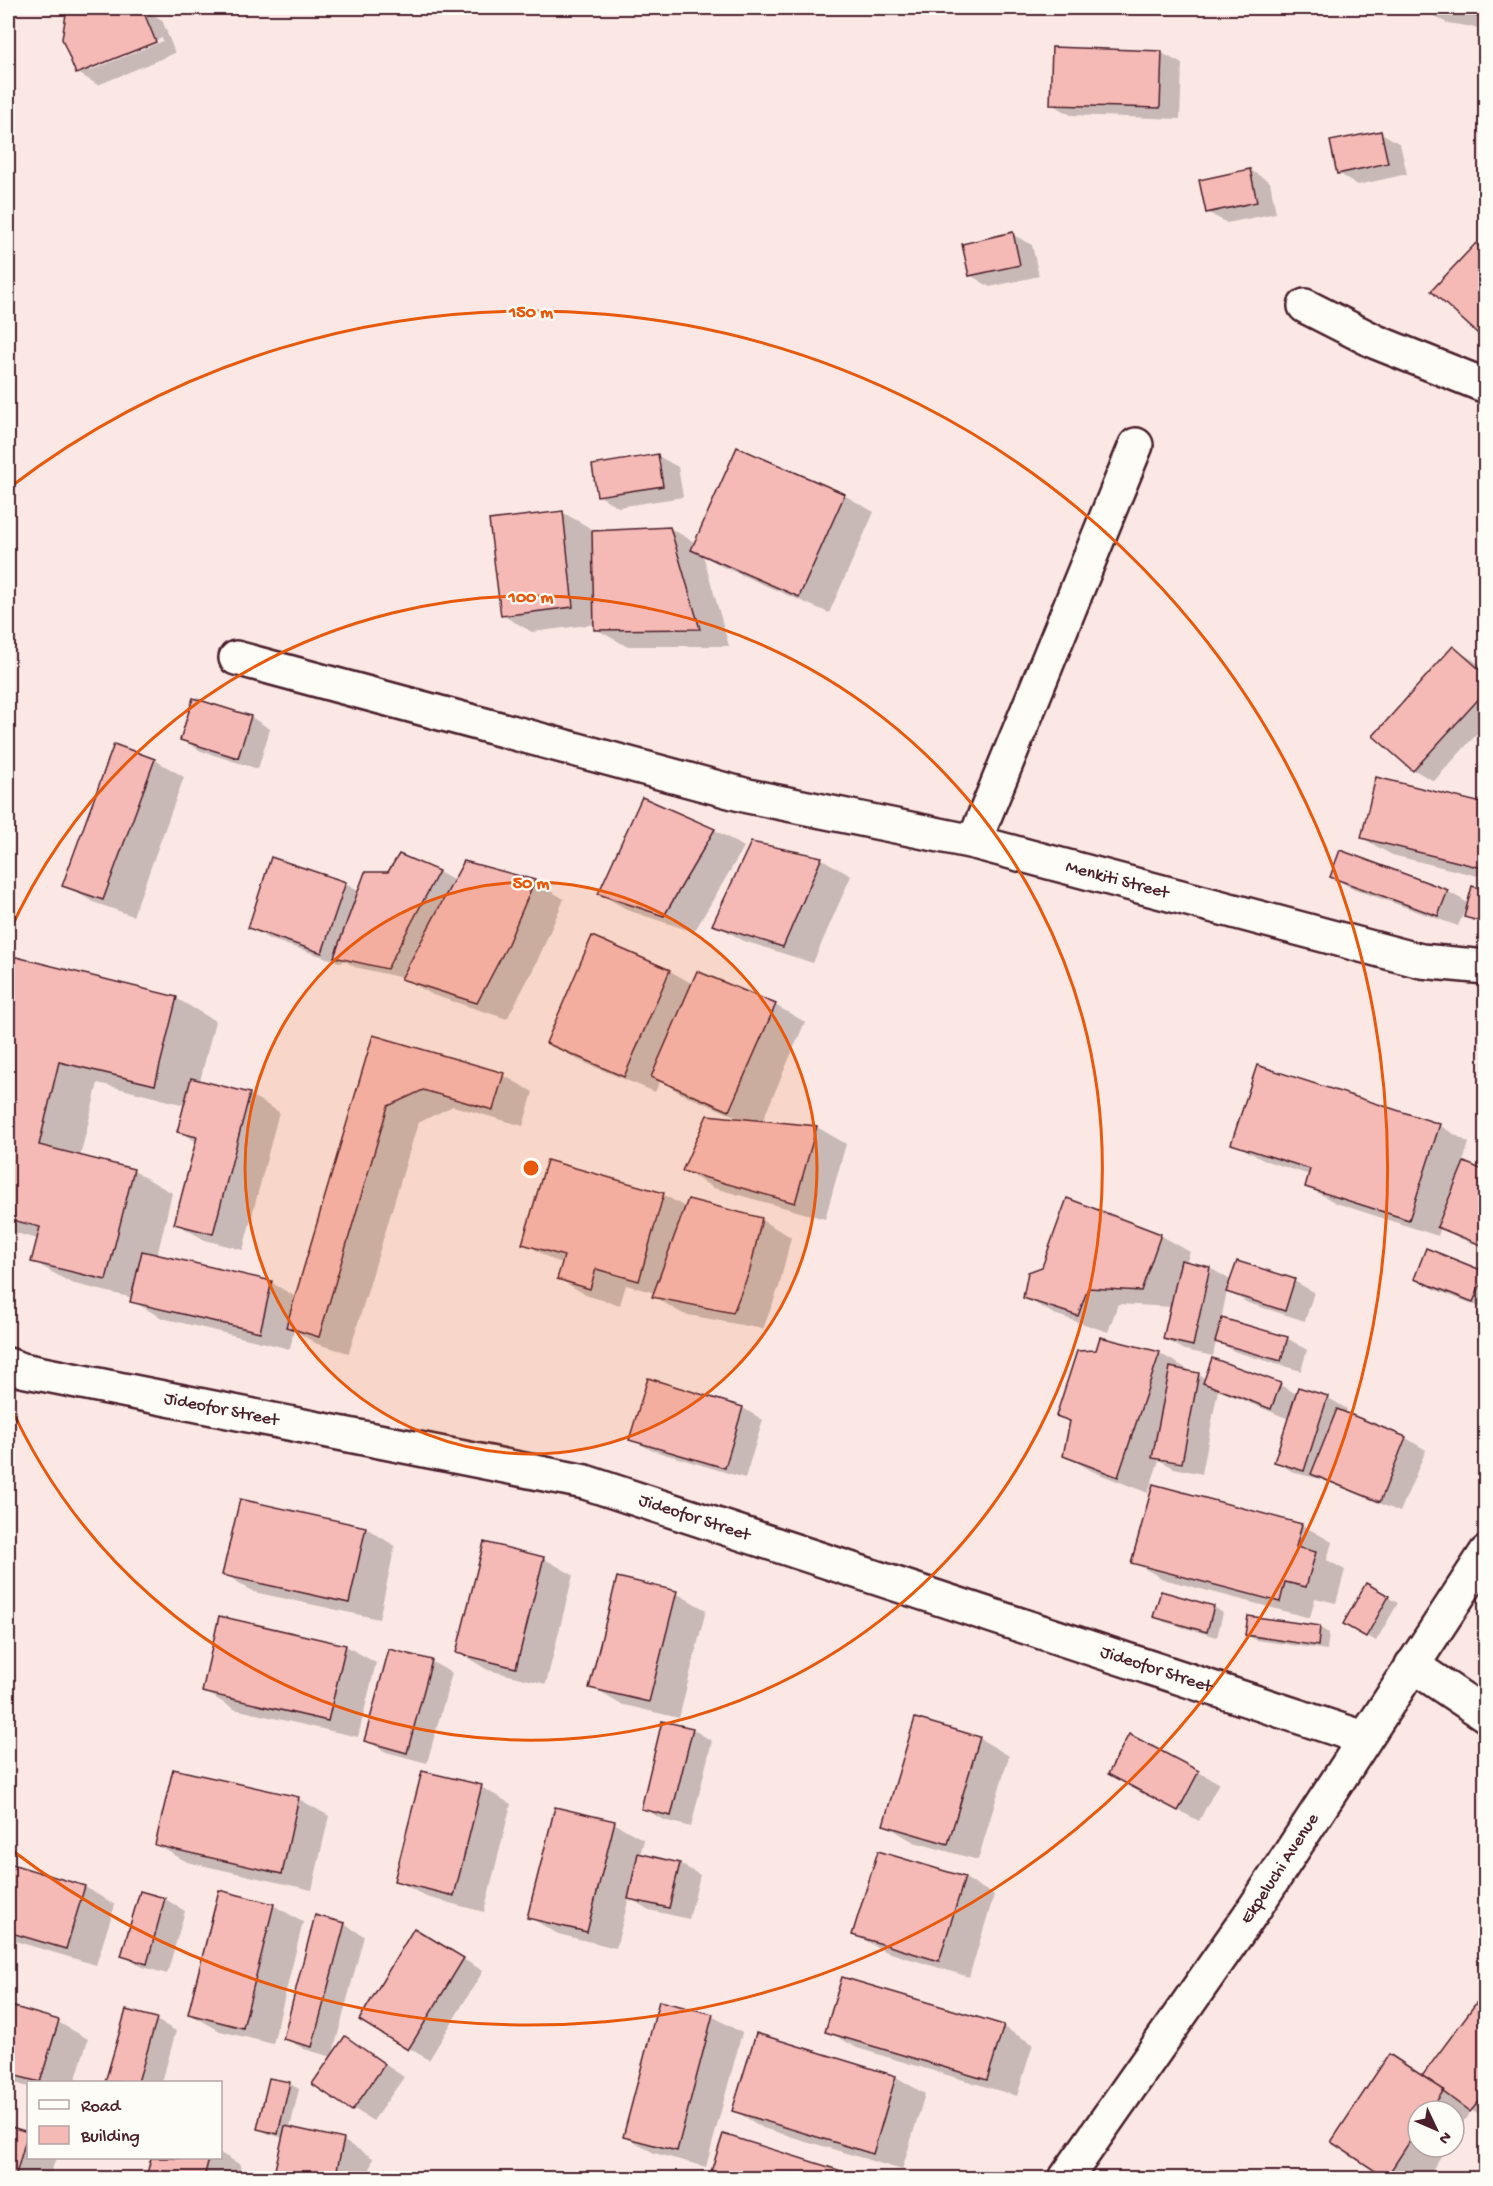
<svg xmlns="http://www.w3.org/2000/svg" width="1493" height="2186" font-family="'Gochi Hand',sans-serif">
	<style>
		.shadow { fill: #0003; fill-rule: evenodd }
		.building { fill: #f6bab6; stroke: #4a1f2b; stroke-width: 1.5 }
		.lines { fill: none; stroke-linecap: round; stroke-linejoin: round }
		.minor-casing { stroke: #4a1f2b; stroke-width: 38 }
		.minor { stroke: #fdfcf7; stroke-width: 33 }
		.ring { fill: none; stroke: #e8590c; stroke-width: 3 }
		.labels { text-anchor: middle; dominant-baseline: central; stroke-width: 4.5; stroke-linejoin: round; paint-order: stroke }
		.street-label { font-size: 18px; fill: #4a1f2b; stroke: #fdfcf7 }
		.centre { fill: #e8590c; stroke: #fdfcf7; stroke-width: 3 }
		.ring-label { font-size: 18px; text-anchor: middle; font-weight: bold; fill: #e8590c; stroke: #fdfcf7; stroke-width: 4.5; stroke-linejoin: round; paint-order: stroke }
	</style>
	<rect width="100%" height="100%" fill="#fbe8e4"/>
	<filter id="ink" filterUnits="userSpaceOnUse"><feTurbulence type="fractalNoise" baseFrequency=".0167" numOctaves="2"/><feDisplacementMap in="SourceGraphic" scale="12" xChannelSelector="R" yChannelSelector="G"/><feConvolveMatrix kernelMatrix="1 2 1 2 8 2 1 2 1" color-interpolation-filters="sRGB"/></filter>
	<g filter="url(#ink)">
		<g class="shadow">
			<path d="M69 8H142L162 20 175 53 98 85 78 73 63 39ZM162 38 163 41 89 71V68Z"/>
			<path d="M1419 8H1486V29L1447 23Z"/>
			<path d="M1162 53 1182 64 1180 119 1071 115 1051 104Z"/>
			<path d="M1380 132 1400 144 1407 174 1358 185 1338 173Z"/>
			<path d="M1250 170 1270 182 1276 213 1227 223 1207 212Z"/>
			<path d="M1012 234 1032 245 1039 276 990 287 970 275Z"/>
			<path d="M658 456 678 467 683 497 618 507 598 495Z"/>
			<path d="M844 495 874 512 829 613 723 567 703 555 729 646H626L596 629V624L532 632 502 615 562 512 592 529 593 532 670 528 696 543Z"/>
			<path d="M1453 648 1473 660 1486 670V724L1434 781 1414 770 1375 736Z"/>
			<path d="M251 717 270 729 258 769 201 751 181 739Z"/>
			<path d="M115 745 155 760 184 777 133 916 93 902 64 885Z"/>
			<path d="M643 799 715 830 744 847 694 932 630 911 600 894Z"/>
			<path d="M1486 806V878L1392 855 1362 838Z"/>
			<path d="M752 844 822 859 851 876 813 963 744 941 714 924Z"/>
			<path d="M399 856 439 872 455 881H534L564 899 536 964 507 1019 433 995 403 978 355 967 343 960 342 963 269 939 249 927 345 883 359 892 388 874Z"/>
			<path d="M1332 876 1447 891 1468 903 1458 926 1351 888Z"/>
			<path d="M1486 892V925L1465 917Z"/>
			<path d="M593 938 670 971 693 984 775 1005 805 1022 762 1122 817 1127 846 1144 825 1219 714 1188 684 1171 742 1119 682 1094 660 1081 655 1092 578 1060 548 1042Z"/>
			<path d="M8 957 176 998 215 1021 200 1081 249 1094 279 1112 243 1250 205 1240 175 1223 197 1142 178 1131 185 1105 98 1083 80 1157 134 1171 172 1193 157 1256 272 1283 296 1297 374 1036 503 1075 533 1092 523 1126 453 1106 418 1123 349 1353 317 1344 294 1330 290 1349 162 1318 132 1301 133 1298 71 1283 33 1261 38 1239 8 1231Z"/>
			<path d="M1439 1125 1469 1143 1460 1171 1486 1173V1248L1459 1238 1441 1227 1438 1236 1336 1203 1306 1186 1310 1175 1263 1160 1233 1143Z"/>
			<path d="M548 1162 664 1195 687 1208 761 1220 791 1237 779 1287 763 1329 683 1314 654 1297 655 1293 626 1285 620 1305 588 1296 559 1279 563 1263 553 1260 524 1243Z"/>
			<path d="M1160 1235 1190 1252 1186 1263 1210 1268 1232 1281 1238 1263 1294 1281 1314 1292 1305 1321 1248 1303 1227 1291 1221 1320 1287 1338 1307 1350 1301 1371 1236 1352 1216 1341 1213 1356 1185 1350 1165 1339 1172 1307 1118 1304 1108 1332 1054 1314 1024 1297Z"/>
			<path d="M1427 1250 1486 1274V1309L1436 1290 1416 1278Z"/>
			<path d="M1159 1353 1189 1370 1188 1373 1199 1375 1206 1379 1280 1385 1297 1394 1327 1397 1347 1409 1345 1414 1406 1438 1426 1450 1400 1512 1324 1480 1295 1473 1275 1461 1289 1419 1218 1390 1202 1474 1174 1468 1159 1460 1148 1493 1094 1472 1064 1455 1071 1423 1058 1416Z"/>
			<path d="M649 1380 743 1408 763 1420 745 1478 651 1450 631 1439Z"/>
			<path d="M1154 1486 1302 1525 1332 1542 1327 1560 1345 1570 1336 1603 1315 1598 1310 1618 1163 1579 1133 1562Z"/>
			<path d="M366 1528 395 1546 379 1619 254 1592 224 1574Z"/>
			<path d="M543 1558 573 1575 546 1684 488 1670 458 1652Z"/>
			<path d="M1366 1585 1398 1603 1376 1641 1345 1623Z"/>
			<path d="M676 1593 706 1610 679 1718 620 1704 591 1687Z"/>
			<path d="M1162 1593 1214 1607 1223 1613 1217 1637 1164 1622 1155 1616Z"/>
			<path d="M1249 1617 1320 1628 1329 1633 1327 1650 1256 1640 1247 1635Z"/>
			<path d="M220 1618 346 1646 376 1663 358 1737 234 1709 204 1691Z"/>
			<path d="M390 1650 432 1662 452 1673 427 1763 386 1752 366 1740Z"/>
			<path d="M692 1729 712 1741 691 1827 663 1820 643 1808Z"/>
			<path d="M1130 1736 1219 1783 1199 1821 1130 1785Z"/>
			<path d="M979 1738 1009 1756 978 1860 914 1842 885 1825Z"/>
			<path d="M174 1771 299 1799 329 1816 312 1890 187 1862 157 1845Z"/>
			<path d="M481 1787 511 1804 484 1912 426 1897 396 1880Z"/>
			<path d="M614 1823 644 1840 640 1855 680 1864 700 1875 689 1919 649 1910 629 1898 616 1948 558 1934 529 1917Z"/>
			<path d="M8 1865 85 1887 115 1905 96 1965 8 1939Z"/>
			<path d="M965 1878 994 1895 969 1977 884 1951 854 1934Z"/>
			<path d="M141 1893 165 1899 185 1911 167 1974 143 1967 123 1956Z"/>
			<path d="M273 1905 303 1922 273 2044 220 2031 190 2014Z"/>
			<path d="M344 1924 364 1936 332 2057 345 2038 404 2077 373 2121 314 2083 332 2057 304 2049 284 2038Z"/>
			<path d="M435 1942 483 1971 429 2060 409 2048Z"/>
			<path d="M1486 1998V2119L1471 2110 1454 2137V2111H1418V2147H1447L1427 2178H1390L1333 2142 1424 2077Z"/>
			<path d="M8 2007 58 2022 88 2039 75 2082H28V2087L8 2081Z"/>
			<path d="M127 2011 156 2020 176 2031 162 2082H106Z"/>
			<path d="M712 2016 742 2033 706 2167 654 2153 624 2136Z"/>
			<path d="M1003 2027 1033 2044 1017 2096 857 2048 827 2031Z"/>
			<path d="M896 2077 925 2094 902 2170 763 2128 734 2110Z"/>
			<path d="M270 2079 290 2084 299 2089 290 2128 344 2141 373 2158 368 2178H274L284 2138 269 2134 259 2129Z"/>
			<path d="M8 2128 28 2134V2158H56L49 2178H8Z"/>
			<path d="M724 2136 859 2178H710Z"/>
			<path d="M220 2153 241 2165 238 2178H147L153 2158H220Z"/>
		</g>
		<g class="building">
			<path d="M67 8H142L156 42 76 74 62 39Z"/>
			<path d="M1419 8H1486V17Z"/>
			<path d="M1052 47 1162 51 1160 108 1050 105Z"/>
			<path d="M1381 131 1388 163 1337 174 1330 141Z"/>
			<path d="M1250 169 1257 202 1206 213 1199 180Z"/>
			<path d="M1013 232 1020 265 969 276 962 244Z"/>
			<path d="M1476 243 1486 253V341L1431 291Z"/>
			<path d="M737 447 845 494 799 597 691 550Z"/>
			<path d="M658 454 663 486 597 496 592 465Z"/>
			<path d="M563 511 573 607 501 616 489 520Z"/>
			<path d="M670 527 700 629 594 630 592 531Z"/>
			<path d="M1453 646 1486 675V691L1413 771 1373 736Z"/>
			<path d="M193 698 251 716 238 758 180 740Z"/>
			<path d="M114 744 155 759 103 900 62 886Z"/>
			<path d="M1376 777 1486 804V869L1361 838Z"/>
			<path d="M642 797 715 829 664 916 598 894Z"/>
			<path d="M751 842 822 857 783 947 712 925Z"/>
			<path d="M1340 850 1448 890 1438 916 1330 877Z"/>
			<path d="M399 854 439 871 387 969 334 957 365 872H388Z"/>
			<path d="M271 857 346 882 322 953 248 928Z"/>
			<path d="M464 861 535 880 507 946 477 1003 401 979Z"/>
			<path d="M1472 886 1486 890V923L1464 917Z"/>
			<path d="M592 936 670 970 624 1077 546 1043Z"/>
			<path d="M8 955 177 997 155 1085 59 1062 39 1145 134 1169 106 1280 31 1262 40 1227 8 1219Z"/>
			<path d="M697 971 776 1004 729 1111 651 1077Z"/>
			<path d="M373 1035 504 1073 493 1110 423 1090 388 1106 319 1337 286 1327Z"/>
			<path d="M1257 1065 1440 1124 1409 1220 1305 1187 1310 1169 1231 1144Z"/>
			<path d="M191 1078 250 1093 213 1234 174 1224 197 1137 177 1132Z"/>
			<path d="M707 1115 817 1126 795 1203 682 1171Z"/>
			<path d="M547 1160 664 1193 639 1281 596 1269 590 1289 557 1279 564 1256 522 1244Z"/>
			<path d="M1464 1162 1486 1171V1247L1437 1227Z"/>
			<path d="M1067 1198 1161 1234 1141 1291 1088 1288 1078 1316 1023 1298 1028 1272 1042 1267Z"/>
			<path d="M688 1199 762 1218 750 1270 733 1313 652 1297Z"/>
			<path d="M1426 1248 1486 1272 1473 1302 1414 1279Z"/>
			<path d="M142 1251 272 1281 260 1332 130 1302Z"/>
			<path d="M1181 1260 1210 1267 1193 1346 1163 1339Z"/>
			<path d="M1237 1261 1295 1279 1285 1311 1226 1292Z"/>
			<path d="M1222 1318 1288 1337 1281 1361 1215 1342Z"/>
			<path d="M1100 1337 1160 1352 1118 1477 1063 1456 1070 1421 1056 1416 1077 1351 1096 1350Z"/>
			<path d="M1212 1358 1281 1383 1271 1409 1203 1383Z"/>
			<path d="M1170 1367 1199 1373 1182 1463 1152 1458Z"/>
			<path d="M648 1378 743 1407 725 1468 629 1440Z"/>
			<path d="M1298 1387 1328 1396 1304 1471 1274 1462Z"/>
			<path d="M1337 1409 1406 1437 1380 1502 1311 1474Z"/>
			<path d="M1153 1484 1302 1524 1296 1547 1316 1552 1306 1587 1285 1582 1280 1602 1131 1563Z"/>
			<path d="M240 1499 366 1527 349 1603 222 1575Z"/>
			<path d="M484 1542 544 1557 516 1668 456 1653Z"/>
			<path d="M617 1577 677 1591 649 1702 589 1688Z"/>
			<path d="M1366 1583 1389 1596 1366 1637 1343 1624Z"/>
			<path d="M1161 1591 1214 1606 1207 1632 1153 1617Z"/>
			<path d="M219 1616 346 1645 328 1721 202 1692Z"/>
			<path d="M1248 1616 1320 1626 1318 1646 1245 1635Z"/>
			<path d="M389 1649 432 1660 407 1753 364 1741Z"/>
			<path d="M915 1718 980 1737 948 1844 883 1825Z"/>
			<path d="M662 1721 693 1728 671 1816 641 1809Z"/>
			<path d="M1129 1734 1199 1771 1178 1811 1108 1774Z"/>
			<path d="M173 1769 299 1797 282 1874 155 1845Z"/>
			<path d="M422 1771 482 1785 454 1896 394 1881Z"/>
			<path d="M555 1807 615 1821 587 1932 527 1918Z"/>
			<path d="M878 1851 965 1877 939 1961 852 1935Z"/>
			<path d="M638 1853 680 1863 669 1908 628 1899Z"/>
			<path d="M8 1863 85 1886 66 1949 8 1932Z"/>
			<path d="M219 1890 274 1904 243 2028 188 2014Z"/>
			<path d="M140 1891 165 1898 147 1964 121 1956Z"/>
			<path d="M315 1915 345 1923 312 2047 283 2039Z"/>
			<path d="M414 1928 464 1958 408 2050 359 2020Z"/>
			<path d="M842 1977 1004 2025 987 2080 825 2032Z"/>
			<path d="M1482 1995 1486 1997V2093L1470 2112 1422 2076Z"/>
			<path d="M659 2001 713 2014 677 2151 623 2137Z"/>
			<path d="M8 2005 59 2020 40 2082 8 2074Z"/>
			<path d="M126 2010 157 2018 138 2082H105Z"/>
			<path d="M756 2033 896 2076 873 2154 732 2111Z"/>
			<path d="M345 2036 385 2064 352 2111 312 2084Z"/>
			<path d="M1389 2054 1444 2090 1430 2111H1418V2129L1386 2178 1331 2142Z"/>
			<path d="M269 2078 290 2082 278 2134 257 2129Z"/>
			<path d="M8 2126 28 2132 15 2178H8Z"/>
			<path d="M285 2126 344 2139 335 2178H273Z"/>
			<path d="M723 2134 864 2178H709Z"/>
			<path d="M151 2158H209L204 2178H146Z"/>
		</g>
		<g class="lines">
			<defs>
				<g id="minor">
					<path d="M1305 306 1376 342 1486 386"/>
					<path id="s1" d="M236 658 748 796 974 842 1421 961 1486 967"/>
					<path d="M974 842 1136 445"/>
					<path id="s2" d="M8 1365 22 1370 585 1482 1364 1738"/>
					<path d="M1412 1665 1486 1715"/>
					<path id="s3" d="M1066 2178 1254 1909 1486 1553"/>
				</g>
			</defs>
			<use href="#minor" class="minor-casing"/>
			<use href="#minor" class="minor"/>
		</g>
	</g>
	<circle cx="531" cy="1168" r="286" fill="#e8590c" fill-opacity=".12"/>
	<g class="ring">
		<circle cx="531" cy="1168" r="286"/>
		<path d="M8 935A572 572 0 1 1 8 1401"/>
		<path d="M9 488A857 857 0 1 1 9 1848"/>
	</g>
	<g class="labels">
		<g class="street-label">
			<text stroke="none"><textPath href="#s1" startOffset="909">Menkiti Street</textPath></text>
			<text stroke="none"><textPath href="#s2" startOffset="218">Jideofor Street</textPath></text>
			<text stroke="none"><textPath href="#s2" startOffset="704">Jideofor Street</textPath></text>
			<text stroke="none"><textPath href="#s2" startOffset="1190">Jideofor Street</textPath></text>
			<text stroke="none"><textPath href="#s3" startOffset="376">Ekpeluchi Avenue</textPath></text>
		</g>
	</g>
	<circle cx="531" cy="1168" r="9" class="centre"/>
	<g class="ring-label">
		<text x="531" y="317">150 m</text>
		<text x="531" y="602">100 m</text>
		<text x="531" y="888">50 m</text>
	</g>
	<rect width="1493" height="2186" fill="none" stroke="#fdfcf7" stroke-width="30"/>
	<rect x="15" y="15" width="1463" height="2156" fill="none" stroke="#4a1f2b" stroke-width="2" filter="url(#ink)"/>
	<rect x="27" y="2081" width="195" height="78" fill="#fdfcf7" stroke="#b5a4a5" stroke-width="1.5"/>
	<rect x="39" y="2100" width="30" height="9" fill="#fdfcf7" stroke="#b5a4a5" stroke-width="1.5"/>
	<text x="81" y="2111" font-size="18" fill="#4a1f2b">Road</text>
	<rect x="39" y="2126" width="30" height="18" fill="#f6bab6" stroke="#b5a4a5" stroke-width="1.5"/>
	<text x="81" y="2141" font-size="18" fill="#4a1f2b">Building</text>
	<g transform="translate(1436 2129) rotate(134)"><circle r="28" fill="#fdfcf7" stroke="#b5a4a5" stroke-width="1.5"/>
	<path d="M0-4.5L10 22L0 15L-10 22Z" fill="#4a1f2b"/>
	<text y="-9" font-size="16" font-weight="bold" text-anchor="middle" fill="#4a1f2b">N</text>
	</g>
</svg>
